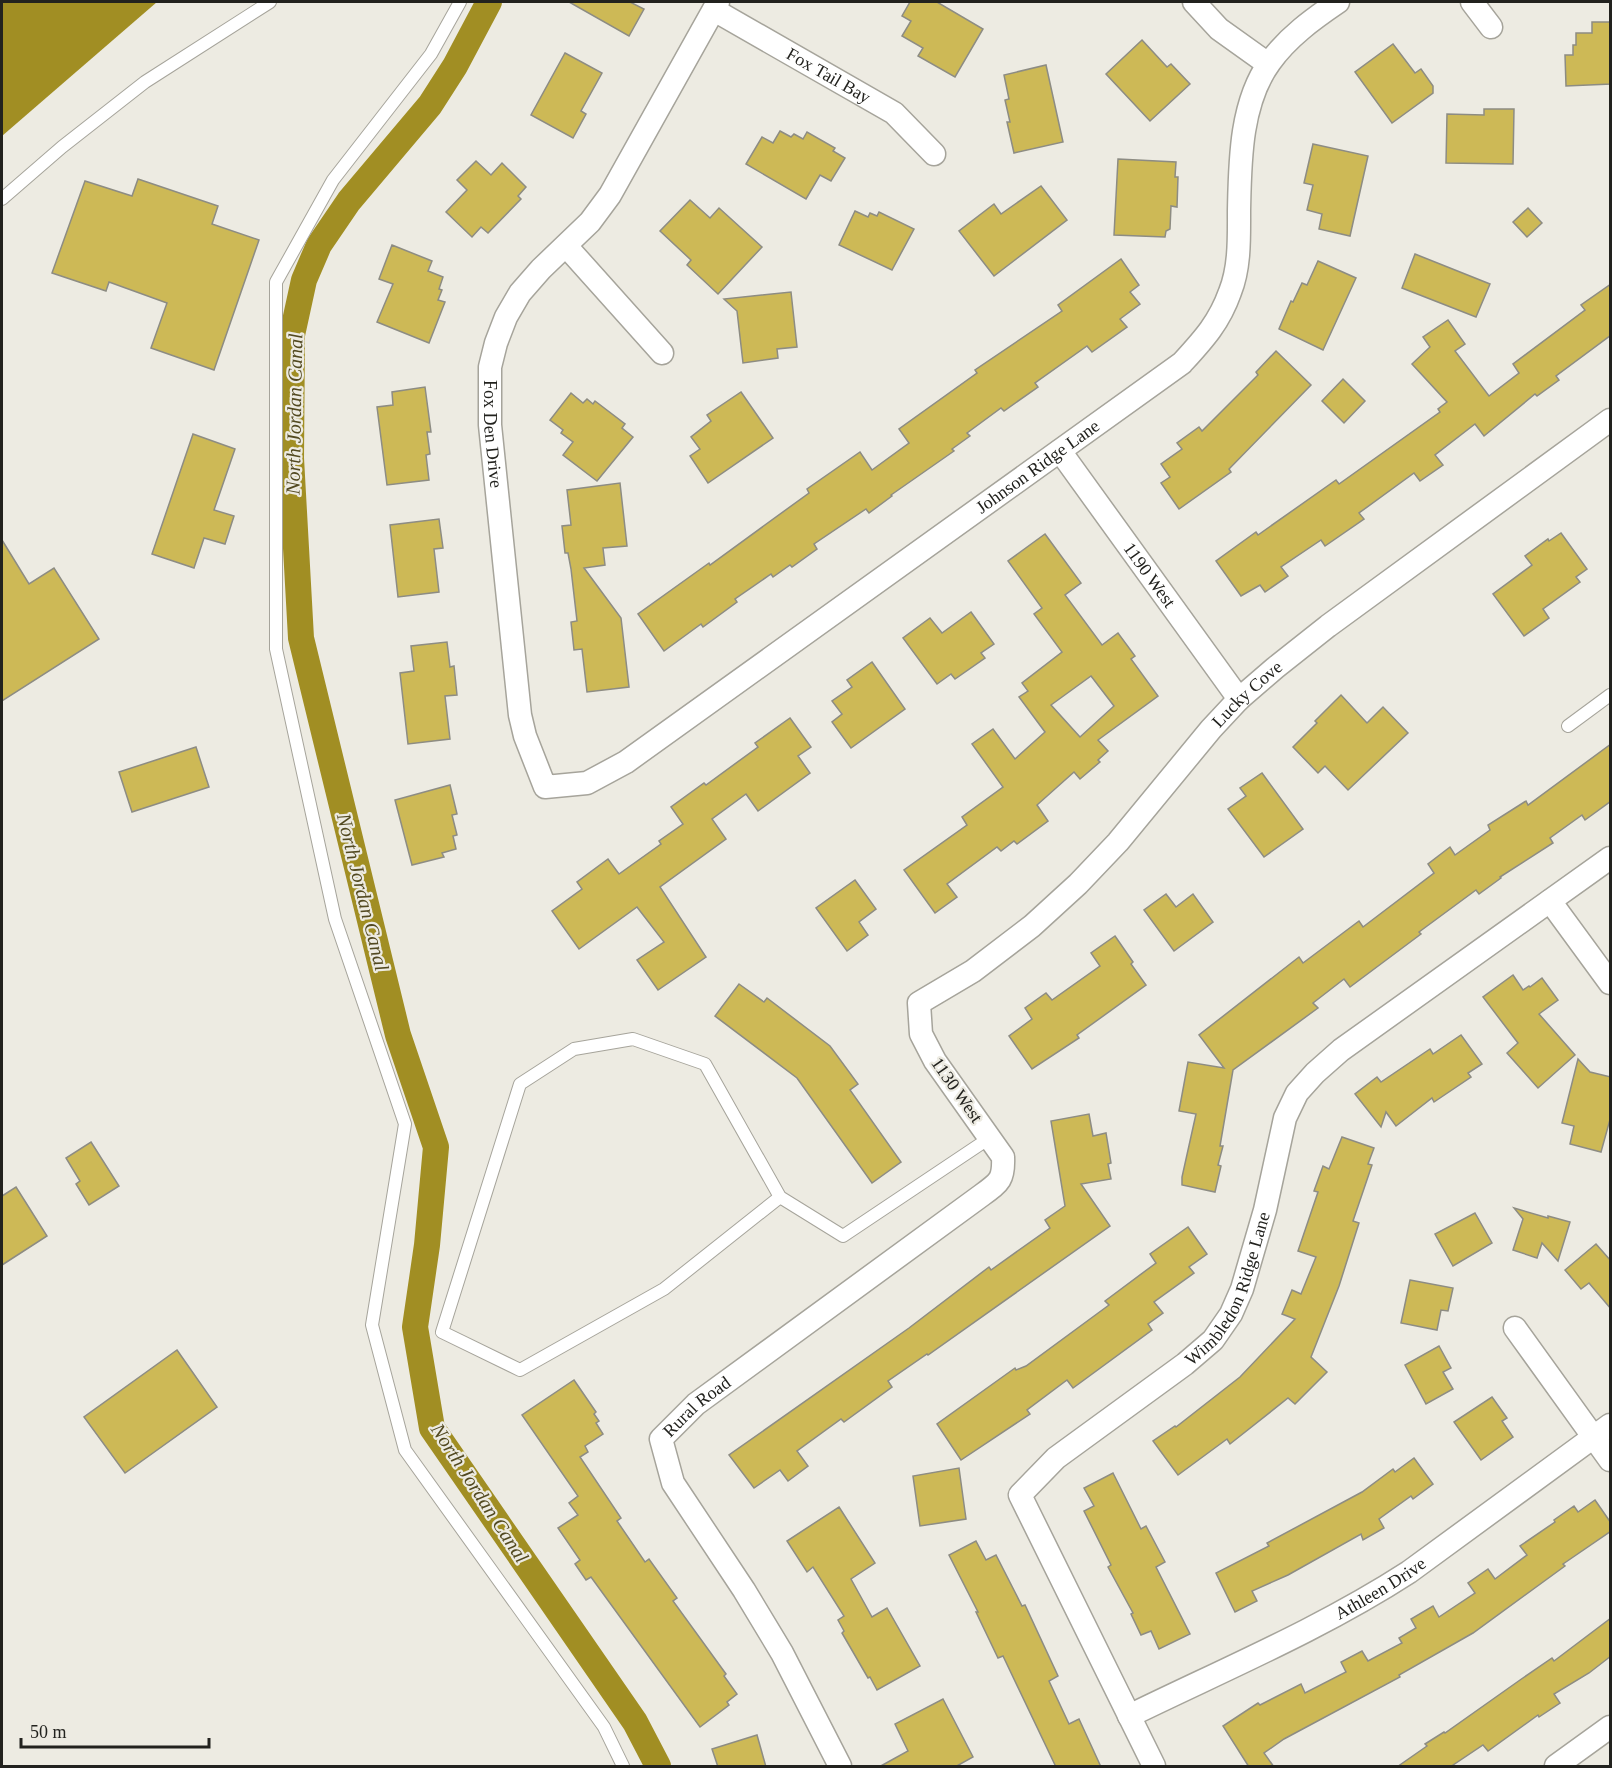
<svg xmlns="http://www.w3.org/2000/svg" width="1612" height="1768" font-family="'Times New Roman',serif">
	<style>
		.water { fill: #a18e23 }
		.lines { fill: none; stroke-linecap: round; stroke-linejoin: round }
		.canal { stroke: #a18e23; stroke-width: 26 }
		.building { fill: #cdb956; stroke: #8d8c83; stroke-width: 1.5; fill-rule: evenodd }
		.service-casing { stroke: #a6a49b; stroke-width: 14 }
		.minor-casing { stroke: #a6a49b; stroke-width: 25 }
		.service { stroke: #fff; stroke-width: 12 }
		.minor { stroke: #fff; stroke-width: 22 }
		.labels { text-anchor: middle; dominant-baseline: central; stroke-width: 4.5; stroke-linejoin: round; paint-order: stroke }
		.street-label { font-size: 18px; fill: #22221e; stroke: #edebe2 }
		.water-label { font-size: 20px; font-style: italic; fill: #524920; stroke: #edebe2 }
	</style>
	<rect width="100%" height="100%" fill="#edebe2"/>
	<path class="water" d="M2 2H157L2 136Z"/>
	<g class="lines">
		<path class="canal" d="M489 2 455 66 430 105 349 201 319 245 304 280 292 335 291 458 301 638 398 1035 436 1147 427 1245 415 1327 432 1428 635 1722 658 1766"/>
	</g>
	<g class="building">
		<path d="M569 2H630L644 9 629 36Z"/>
		<path d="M910 2H937L983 29 955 77 918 56 923 48 902 36 911 21 902 16Z"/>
		<path d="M1592 22H1611V84L1566 86 1565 55H1573V45H1576V33H1592Z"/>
		<path d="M1142 40 1167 67 1171 64 1190 84 1150 121 1106 74Z"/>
		<path d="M1393 44 1415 73 1421 69 1433 86V93L1392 123 1355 72Z"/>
		<path d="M565 53 602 73 581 111 586 114 573 138 531 115Z"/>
		<path d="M1046 65 1063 142 1014 153 1007 122H1010L1005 100 1009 99 1004 75Z"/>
		<path d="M1484 109H1514L1513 164 1446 163 1447 114 1484 115Z"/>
		<path d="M780 131 791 137 794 134 803 139 807 132 835 148 833 151 845 158 831 181 820 175 806 199 746 164 762 137 773 143Z"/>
		<path d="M1313 144 1368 156 1350 236 1319 229 1322 214 1307 210 1313 185 1304 183Z"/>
		<path d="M1118 159 1176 162 1175 177H1178L1177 207 1171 206 1170 229 1166 231 1165 237 1114 235Z"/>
		<path d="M476 161 491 175 502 163 526 187 518 196 521 199 488 233 481 227 472 237 446 212 467 190 457 180Z"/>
		<path d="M138 179 218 206 212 224 259 240 214 370 151 348 167 303 109 282 106 291 52 273 85 181 132 196Z"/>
		<path d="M1041 186 1067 220 994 276 959 231 994 204 1001 214Z"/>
		<path d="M690 200 710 218 719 208 762 247 718 294 687 265 691 260 660 231Z"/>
		<path d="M1528 208 1542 223 1527 237 1513 222Z"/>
		<path d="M855 211 868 217 870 213 877 216 879 212 914 229 892 270 839 245Z"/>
		<path d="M392 245 432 261 428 271 443 277 439 289 442 290 438 300 445 302 429 343 377 322 393 284 379 279Z"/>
		<path d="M1415 254 1490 284 1476 317 1402 288Z"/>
		<path d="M1121 259 1139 285 1130 292 1140 304 1120 319 1127 327 1092 352 1087 346 1035 383 1038 387 1004 411 1001 408 967 433 970 436 952 449 954 451 891 495 892 496 869 513 866 509 814 544 817 549 792 567 790 565 773 577 771 574 735 599 737 602 703 627 701 624 664 651 638 614 709 563 710 565 809 493 807 489 860 452 872 470 909 443 899 429 977 373 975 370 1062 311 1058 305Z"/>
		<path d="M1318 261 1356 278 1323 350 1279 329 1291 301 1293 302 1302 283 1307 285Z"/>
		<path d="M1611 284V335L1556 376 1559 380 1537 396 1535 394 1484 436 1475 424 1435 455 1443 465 1420 481 1414 473 1359 513 1364 519 1325 546 1321 540 1281 567 1288 576 1265 592 1260 585 1241 596 1216 561 1256 532 1258 535 1336 480 1339 484 1440 412 1438 409 1447 402 1412 364 1430 347 1423 337 1448 320 1465 344 1455 351 1489 396 1519 373 1513 364 1585 310 1581 305Z"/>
		<path d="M791 292 797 347 777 349 778 358 743 363 737 311 724 299Z"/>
		<path d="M1276 351 1311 385 1229 469 1231 472 1179 509 1161 483 1170 477 1161 464 1182 449 1177 443 1199 427 1202 431 1258 375 1256 372Z"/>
		<path d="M1343 379 1365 401 1344 423 1322 401Z"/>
		<path d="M425 387 431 432H427L430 454 426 455 429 480 387 485 377 407 393 405 392 392Z"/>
		<path d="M741 392 773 438 708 483 690 456 700 449 691 437 711 421 707 415Z"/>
		<path d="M571 393 583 403 587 399 593 404 595 401 625 424 622 428 633 437 597 481 563 455 573 442 561 433 563 430 550 420Z"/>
		<path d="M193 434 235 449 214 510 234 516 225 544 204 538 194 568 152 554Z"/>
		<path d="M620 483 627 546 603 548 605 565 584 568 621 618 629 687 587 692 582 649 574 650 571 622 577 621 571 569 568 553H565L562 526 571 525 567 490Z"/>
		<path d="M439 519 443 548 434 549 439 592 398 597 390 525Z"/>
		<path d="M1561 533 1587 569 1576 577 1580 582 1543 609 1549 618 1524 636 1493 594 1532 565 1525 556 1548 539 1549 541Z"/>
		<path d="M1045 534 1081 583 1065 595 1102 645 1118 633 1135 656 1131 659 1158 696 1098 740 1108 751 1098 760 1100 762 1080 779 1074 772 1037 805 1048 821 1017 844 1014 841 1001 851 997 847 947 884 957 897 935 913 904 870 967 825 962 817 1003 787 972 744 993 729 1015 759 1045 732 1019 697 1028 691 1022 683 1062 652 1034 614 1042 608 1008 561ZM1091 676 1114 706 1080 737 1051 705Z"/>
		<path d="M2 540 29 584 54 568 99 639 2 701Z"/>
		<path d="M971 612 994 644 981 653 985 658 955 679 951 674 937 684 903 638 930 618 942 633Z"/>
		<path d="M447 642 450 667 454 666 457 695 445 696 450 739 408 744 400 673 414 671 411 646Z"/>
		<path d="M872 662 905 709 851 748 832 722 842 714 832 701 852 687 847 680Z"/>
		<path d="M1341 695 1367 723 1383 707 1408 733 1348 790 1325 766 1318 773 1293 747 1317 723 1315 721Z"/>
		<path d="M790 718 811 747 798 756 810 773 758 811 746 794 712 819 726 839 660 887 706 957 658 990 637 960 664 942 637 907 579 949 552 911 582 889 577 882 608 859 619 874 661 844 659 841 683 824 671 807 704 783 706 785 758 747 755 743Z"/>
		<path d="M1611 744V801L1585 820 1582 815 1550 838 1553 843 1500 877 1501 878 1479 894 1476 890 1419 932 1421 934 1350 987 1344 979 1313 1003 1318 1008 1233 1070 1220 1146H1223L1218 1165 1221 1166 1215 1192 1182 1185V1177L1196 1114 1179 1111 1188 1062 1224 1068 1199 1035 1299 957 1303 963 1359 921 1363 927 1434 873 1428 864 1450 847 1455 855 1490 830 1488 825 1526 801 1528 805Z"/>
		<path d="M196 747 209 787 132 812 119 772Z"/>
		<path d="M1262 773 1303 829 1264 857 1228 809 1246 796 1240 788Z"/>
		<path d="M450 785 457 814 452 815 457 835 453 836 456 849 442 853 444 857 412 865 395 800Z"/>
		<path d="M855 880 876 909 859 922 868 935 847 951 816 908Z"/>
		<path d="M1166 894 1176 907 1193 894 1213 922 1174 951 1144 910Z"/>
		<path d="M1115 936 1133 962 1131 964 1146 985 1077 1035 1079 1038 1032 1069 1009 1036 1032 1019 1025 1008 1046 993 1052 1000 1100 966 1091 953Z"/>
		<path d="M1513 975 1523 990 1529 986 1530 987 1542 978 1558 1000 1539 1014 1575 1055 1538 1088 1507 1053 1518 1043 1483 997Z"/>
		<path d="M739 984 764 1002 767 998 830 1046 858 1084 850 1090 901 1162 872 1183 797 1078 715 1016Z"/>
		<path d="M1461 1035 1482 1064 1468 1073 1471 1077 1434 1102 1432 1098 1396 1126 1386 1112 1381 1127 1355 1094 1377 1077 1381 1082 1430 1049 1433 1054Z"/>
		<path d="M1578 1059 1590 1072 1611 1077V1116L1601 1152 1570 1144 1574 1126 1562 1123Z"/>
		<path d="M1089 1114 1093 1136 1106 1133 1111 1163 1108 1164 1111 1179 1081 1184 1110 1226 928 1355 927 1354 888 1381 892 1387 844 1422 841 1419 797 1451 808 1466 788 1481 780 1470 754 1488 729 1455 909 1328 989 1267 991 1270 1050 1228 1045 1220 1065 1206 1051 1121Z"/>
		<path d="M1342 1137 1374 1148 1368 1164 1372 1165 1353 1221 1359 1223 1339 1286 1311 1357 1327 1372 1295 1404 1288 1398 1230 1444 1227 1439 1178 1475 1153 1441 1175 1426 1176 1427 1240 1377 1295 1319 1282 1314 1292 1290 1301 1294 1316 1257 1298 1251 1318 1192 1314 1191 1323 1166 1329 1169Z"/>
		<path d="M91 1142 119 1186 89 1205 76 1184 80 1181 66 1158Z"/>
		<path d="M16 1187 47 1236 2 1265V1196Z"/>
		<path d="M1514 1208 1548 1218V1216L1570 1222 1558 1261 1542 1243 1537 1258 1513 1250 1523 1219Z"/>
		<path d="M1475 1213 1492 1243 1453 1266 1435 1234Z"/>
		<path d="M1188 1227 1207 1254 1189 1267 1194 1273 1154 1302 1163 1313 1148 1324 1152 1330 1073 1388 1067 1380 1027 1410 1030 1414 961 1460 937 1424 1015 1368 1016 1370 1026 1366 1109 1305 1105 1301 1156 1263 1150 1254Z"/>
		<path d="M1596 1244 1611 1261V1309L1589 1283 1581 1289 1565 1270Z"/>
		<path d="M1410 1280 1453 1288 1448 1311 1441 1310 1437 1330 1401 1323Z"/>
		<path d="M1439 1346 1451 1368 1443 1372 1453 1389 1426 1404 1405 1365Z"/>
		<path d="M177 1350 217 1407 125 1473 84 1417Z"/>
		<path d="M574 1380 596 1412 594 1414 599 1421 596 1423 603 1434 585 1446 588 1452 580 1457 621 1518 617 1521 645 1562 649 1559 677 1598 673 1601 726 1674 724 1676 737 1694 727 1702 729 1705 700 1727 591 1577 586 1580 575 1564 580 1560 558 1528 578 1515 569 1503 578 1496 522 1415Z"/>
		<path d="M1492 1397 1507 1418 1502 1421 1513 1437 1481 1460 1454 1422Z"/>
		<path d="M1414 1458 1433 1484 1413 1499 1411 1496 1379 1519 1384 1528 1363 1540 1361 1534 1288 1575 1252 1591 1257 1601 1235 1612 1216 1573 1269 1546 1267 1543 1362 1492 1393 1469 1395 1472Z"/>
		<path d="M959 1468 966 1519 920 1526 913 1476Z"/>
		<path d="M1113 1473 1141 1529 1146 1526 1165 1562 1156 1567 1190 1634 1159 1649 1151 1631 1141 1635 1131 1614 1133 1613 1108 1567 1111 1565 1084 1511 1094 1506 1084 1488Z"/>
		<path d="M1595 1500 1611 1523V1531L1563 1564 1565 1566 1473 1633 1399 1675 1400 1677 1284 1739 1264 1753 1274 1767H1249L1223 1726 1258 1703 1260 1705 1301 1684 1305 1693 1346 1672 1341 1662 1362 1651 1368 1661 1402 1643 1399 1638 1416 1628 1411 1619 1433 1606 1439 1617 1475 1593 1468 1583 1488 1569 1495 1579 1527 1555 1520 1546 1555 1522 1554 1520 1574 1506 1578 1512Z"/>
		<path d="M839 1507 875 1563 851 1579 872 1617 887 1608 920 1666 877 1690 870 1677 868 1678 842 1633 844 1631 838 1620 844 1616 813 1567 807 1572 787 1541Z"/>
		<path d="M976 1541 986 1560 996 1555 1022 1606 1025 1605 1058 1676 1049 1681 1069 1724 1079 1719 1101 1767H1056L1003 1656 998 1658 976 1612H978L949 1555Z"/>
		<path d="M1611 1618V1656L1589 1673 1554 1694 1560 1703 1539 1717 1538 1715 1488 1751 1483 1745 1450 1767H1397L1427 1746 1425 1744 1444 1732 1445 1733 1520 1680 1552 1658 1554 1661Z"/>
		<path d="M943 1699 973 1757 955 1767H879L908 1751 895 1724Z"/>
		<path d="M757 1735 766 1767H718L712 1749Z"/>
	</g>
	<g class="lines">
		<defs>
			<g id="service">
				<path d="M460 2 431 54 333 180 276 282V649L335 919 405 1124 372 1325 405 1450 604 1727 623 1766"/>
				<path d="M2 199 62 147 145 82 270 2"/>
				<path d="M1568 726 1610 695"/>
				<path d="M780 1197 664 1289 520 1370 442 1332 520 1084 574 1049 633 1039 705 1064 780 1197 843 1236 991 1137"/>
			</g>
			<g id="minor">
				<path id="s1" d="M718 2 610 195 590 222 541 269 520 293 506 317 496 343 490 367V425L520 715 525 736 545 787 587 783 626 762 1182 363C1203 340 1219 323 1230 292 1240 267 1239 238 1239 211 1240 163 1240 103 1270 62 1288 37 1313 19 1338 2"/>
				<path d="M1194 2 1219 29 1268 64"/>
				<path d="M1472 2 1491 27"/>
				<path id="s2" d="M714 10 894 113 934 154"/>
				<path d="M567 247 662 353"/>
				<path id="s3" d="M1060 451 1239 699"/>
				<path d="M1550 901 1610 983"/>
				<path d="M1515 1328 1610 1460"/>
				<path id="s4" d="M1129 1716C1223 1670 1321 1629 1409 1572L1610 1425"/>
				<path id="s5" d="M840 1766 782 1653 744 1590 673 1483 661 1439 696 1404 982 1195C1000 1182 1004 1179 1003 1157L935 1061 921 1034 919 1003 973 971 1032 926 1078 884 1118 842 1211 729 1239 699 1275 668 1328 626 1610 420"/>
				<path id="s6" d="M1154 1766 1020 1495 1056 1458 1185 1364 1213 1340 1231 1314 1242 1289 1265 1210 1285 1118 1297 1093 1315 1073 1341 1050 1610 858"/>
				<path d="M1556 1766 1610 1727"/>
			</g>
		</defs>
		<use href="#service" class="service-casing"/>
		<use href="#minor" class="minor-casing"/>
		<use href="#service" class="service"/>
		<use href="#minor" class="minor"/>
	</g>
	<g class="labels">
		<g class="street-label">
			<text stroke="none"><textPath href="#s2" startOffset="132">Fox Tail Bay</textPath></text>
			<text stroke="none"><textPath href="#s1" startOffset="502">Fox Den Drive</textPath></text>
			<text stroke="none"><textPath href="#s1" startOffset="1454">Johnson Ridge Lane</textPath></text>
			<text stroke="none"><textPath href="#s3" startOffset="153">1190 West</textPath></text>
			<text stroke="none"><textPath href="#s5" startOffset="1458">Lucky Cove</textPath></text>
			<text transform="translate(957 1090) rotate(55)">1130 West</text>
			<text stroke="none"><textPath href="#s6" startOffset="603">Wimbledon Ridge Lane</textPath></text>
			<text stroke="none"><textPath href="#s5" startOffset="423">Rural Road</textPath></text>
			<text stroke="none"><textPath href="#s4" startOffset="282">Athleen Drive</textPath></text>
		</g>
		<g class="water-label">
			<text transform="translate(294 414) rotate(-89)">North Jordan Canal</text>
			<text transform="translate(363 892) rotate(76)">North Jordan Canal</text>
			<text transform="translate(480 1493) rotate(57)">North Jordan Canal</text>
		</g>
	</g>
	<rect width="1612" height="1768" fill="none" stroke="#22221e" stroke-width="6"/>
	<path d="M21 1738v9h188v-9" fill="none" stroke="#22221e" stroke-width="3"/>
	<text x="30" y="1738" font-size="18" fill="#22221e" stroke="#edebe2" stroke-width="4.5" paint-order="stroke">50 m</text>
</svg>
